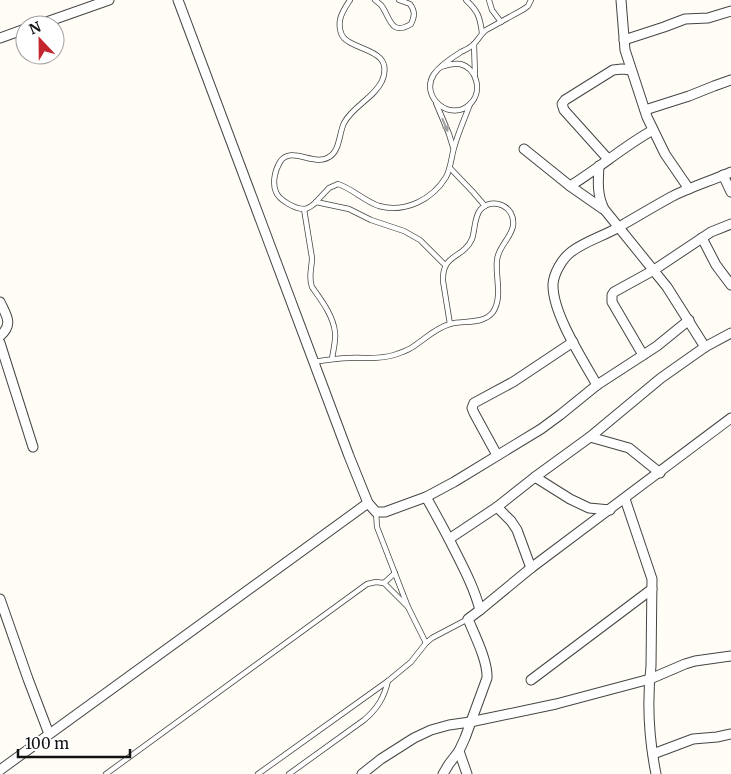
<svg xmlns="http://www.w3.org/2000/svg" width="731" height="774" font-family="Merriweather,serif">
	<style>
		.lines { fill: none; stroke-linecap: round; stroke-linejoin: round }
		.lane-casing { stroke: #444; stroke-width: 6 }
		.street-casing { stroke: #444; stroke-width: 11 }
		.lane { stroke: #fff; stroke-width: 4.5 }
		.street { stroke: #fff; stroke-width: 9 }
		.oneway { fill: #a0a0a0 }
	</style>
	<rect width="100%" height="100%" fill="#fffdf5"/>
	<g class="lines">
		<defs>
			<g id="lane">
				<path d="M350 0C346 6 341 13 340 20 339 26 340 34 344 38 355 51 395 49 382 81 374 98 353 106 344 123 339 133 340 151 329 157 314 167 291 145 280 162 275 170 272 183 276 192 279 200 295 209 304 209 308 209 311 206 314 204L329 188 338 184C353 189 364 201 379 206 405 213 432 200 446 177 451 168 451 158 454 148 458 133 465 118 470 104"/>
				<path d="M375 0C376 1 380 4 381 5 390 16 390 37 411 24 415 16 415 11 410 4L399 0"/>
				<path d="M466 0C478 11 480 17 482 33"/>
				<path d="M489 0 492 10 501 22"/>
				<path d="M474 44 475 75"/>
				<path d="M441 67C447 65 453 63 460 64 477 68 483 92 470 104 451 123 419 97 434 74 439 67 453 57 461 52 465 50 470 48 474 44 478 40 481 34 486 30L524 9 528 6 531 0"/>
				<path d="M436 103 449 134 453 147"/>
				<path d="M450 168 473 192 485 206"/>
				<path d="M316 202 349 209 371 220 404 231 420 240 445 265"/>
				<path d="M304 209 312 258C312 268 308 277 312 287 321 300 333 315 335 332 336 341 333 351 332 359"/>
				<path d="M314 362C326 360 337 358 349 358 364 357 378 360 394 355 400 353 406 351 411 348 424 340 435 328 450 324 464 320 483 325 493 312 503 297 495 276 497 260 498 247 511 238 513 226 516 206 492 196 480 210 474 218 475 231 472 239 463 259 442 253 443 281L450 324"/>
				<path d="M376 512 377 527 408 607 426 643"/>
				<path d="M384 583 395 573"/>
				<path d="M106 774 367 584 376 582 384 583 408 607"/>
				<path d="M258 774 388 681 411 662 426 643 432 638 468 619"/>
				<path d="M289 774 364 720C377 709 384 698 388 681"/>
			</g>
			<g id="street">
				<path d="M178 0 349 456 368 503 376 512H385L426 497C435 513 444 529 452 545 463 567 474 587 480 610L468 619C474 634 488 661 487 678L465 738 459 751 467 774"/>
				<path d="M621 0 625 50 647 117 665 154 689 189"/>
				<path d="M38 25 109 0"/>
				<path d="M0 38 25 29"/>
				<path d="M624 40 664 27 685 19 708 18 731 11"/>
				<path d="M645 110 689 96 714 86 731 80"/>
				<path d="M524 149 570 186 603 209"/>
				<path d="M608 159 564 110 562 104 565 100 613 70 622 69 631 70"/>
				<path d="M599 166C598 181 597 195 604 209L667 287 705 347"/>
				<path d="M723 175 731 192"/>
				<path d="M570 186C598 169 624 146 653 130"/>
				<path d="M702 238 716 265 731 285"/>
				<path d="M0 302C6 315 14 324 0 336"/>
				<path d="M0 343 33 447"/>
				<path d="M643 355 612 302V295L614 292 654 270 711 232 731 224"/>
				<path d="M597 385C583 360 552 313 553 284 554 273 562 259 571 252 585 241 604 236 619 227 636 217 653 207 671 197 690 187 711 181 731 172"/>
				<path d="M590 437 629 448 660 473"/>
				<path d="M497 455 474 413 472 408 474 403 513 382 573 342"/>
				<path d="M535 477 570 499 589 508 610 510"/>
				<path d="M426 497 454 482 541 429 560 415 597 385 657 346 689 320"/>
				<path d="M625 499 652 579 651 666C647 701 649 739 656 774"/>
				<path d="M497 507 511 521 517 530 531 568"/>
				<path d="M449 539 497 507 535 477 590 437 661 378 705 347 731 333"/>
				<path d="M0 599 28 679 49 734"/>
				<path d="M480 610 531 568 731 418"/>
				<path d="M531 680 652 589"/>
				<path d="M653 754 693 739 717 737 731 734"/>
				<path d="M0 770 368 503"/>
				<path d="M362 774 381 759 414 738 431 730 449 725 470 722 556 704 650 679 685 664 695 661 731 656"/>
				<path d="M443 774 449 764 459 751"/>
			</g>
		</defs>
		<use href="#lane" class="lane-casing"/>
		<use href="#street" class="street-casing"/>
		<use href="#lane" class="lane"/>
		<use href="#street" class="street"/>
	</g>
	<defs><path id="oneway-solid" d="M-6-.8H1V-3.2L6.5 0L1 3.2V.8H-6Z" transform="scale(1.25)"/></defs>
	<use class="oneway" href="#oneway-solid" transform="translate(445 125) rotate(67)"/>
	<g transform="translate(40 40) rotate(338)"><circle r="24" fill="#ffffff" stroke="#a0a0a0"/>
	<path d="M0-4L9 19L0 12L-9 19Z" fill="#c4262e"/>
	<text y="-8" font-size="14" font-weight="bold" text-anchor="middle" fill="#111111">N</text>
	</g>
	<path d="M18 749v8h112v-8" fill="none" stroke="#111111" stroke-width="2.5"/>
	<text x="25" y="749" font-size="15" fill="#111111" stroke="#ffffff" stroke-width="4" paint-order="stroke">100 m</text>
</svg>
